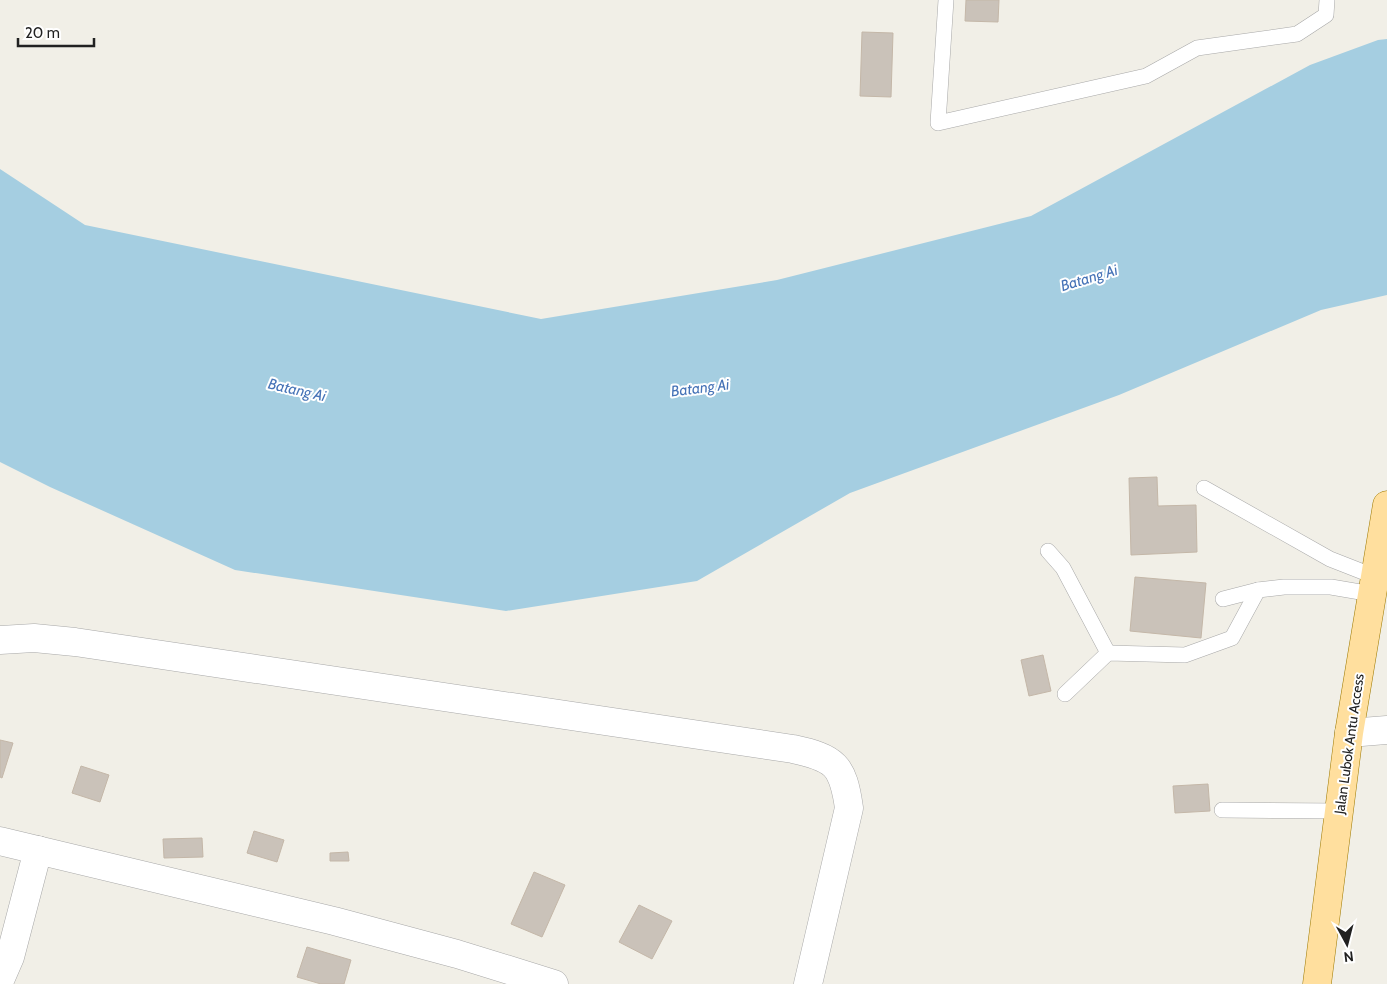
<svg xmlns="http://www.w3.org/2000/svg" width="1387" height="984" font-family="Cabin,sans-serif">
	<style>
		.water { fill: #a5cee1 }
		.building { fill: #cac2b9; stroke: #c4b7a8 }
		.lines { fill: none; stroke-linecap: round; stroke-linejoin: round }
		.lane-casing { stroke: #a8a8a8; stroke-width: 16 }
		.street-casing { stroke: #a8a8a8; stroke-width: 29 }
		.primary-casing { stroke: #9d7900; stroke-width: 29 }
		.lane { stroke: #fff; stroke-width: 15 }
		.street { stroke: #fff; stroke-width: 28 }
		.primary { stroke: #ffdf9e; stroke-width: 28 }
		.labels { text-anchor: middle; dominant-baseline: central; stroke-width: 4; stroke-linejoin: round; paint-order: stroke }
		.street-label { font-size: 14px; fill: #212121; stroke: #fff }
		.water-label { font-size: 15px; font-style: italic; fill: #4673b7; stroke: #fff }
	</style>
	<rect width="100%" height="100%" fill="#f1efe7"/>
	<path class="water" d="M1387 39V295L1321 310 1119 395 850 493 697 581 506 611 235 570 50 487 0 462V169L85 225 541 319 777 280 1031 216 1310 65 1378 40Z"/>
	<g class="building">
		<path d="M966 0H999L998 22 965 21Z"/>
		<path d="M862 32 893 33 891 97 860 96Z"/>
		<path d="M1157 477 1158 506 1196 505 1197 552 1131 555 1129 478Z"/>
		<path d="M1135 577 1206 583 1201 638 1130 631Z"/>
		<path d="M1043 655 1051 691 1029 696 1021 660Z"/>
		<path d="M0 740 13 743 2 778 0 777Z"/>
		<path d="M81 766 109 775 100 802 72 793Z"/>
		<path d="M1208 784 1210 811 1175 813 1173 786Z"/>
		<path d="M254 831 284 840 277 862 247 853Z"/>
		<path d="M202 838 203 857 164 858 163 839Z"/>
		<path d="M348 852 349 861H330V853Z"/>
		<path d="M534 872 565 885 542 937 511 924Z"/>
		<path d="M639 905 672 921 652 959 619 942Z"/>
		<path d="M307 947 351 960 344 984H321L297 977Z"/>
	</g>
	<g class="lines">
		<defs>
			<g id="lane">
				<path d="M946 0 938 123 1146 76 1197 48 1297 34 1326 15 1327 0"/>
				<path d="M1204 488 1330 559 1376 577"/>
				<path d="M1048 551 1063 568 1108 653"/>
				<path d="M1223 599 1258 590 1284 587H1331L1372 594"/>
				<path d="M1065 694 1108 653 1185 655 1232 638 1258 590"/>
				<path d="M1222 810 1339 811"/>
			</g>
			<g id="street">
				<path d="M0 640 34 638 75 642 793 749C835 758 843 765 849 808L808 984"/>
				<path d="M1349 733 1387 730"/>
				<path d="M0 841 334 921 457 954 554 984"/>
				<path d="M0 980 10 957 38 850"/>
			</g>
			<path id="primary" d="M1317 984 1349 733 1387 505"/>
		</defs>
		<use href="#lane" class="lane-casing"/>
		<use href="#street" class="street-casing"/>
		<use href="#primary" class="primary-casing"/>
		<use href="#lane" class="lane"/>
		<use href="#street" class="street"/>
		<use href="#primary" class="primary"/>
	</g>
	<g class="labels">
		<g class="street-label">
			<text transform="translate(1349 744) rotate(-82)">Jalan Lubok Antu Access</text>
		</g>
		<g class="water-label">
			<text transform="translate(1089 278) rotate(-17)">Batang Ai</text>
			<text transform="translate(700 388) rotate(-7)">Batang Ai</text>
			<text transform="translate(297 390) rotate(13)">Batang Ai</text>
		</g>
	</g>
	<g transform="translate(1347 944) rotate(173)" stroke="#ffffff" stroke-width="4" paint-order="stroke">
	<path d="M0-4L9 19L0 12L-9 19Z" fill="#212121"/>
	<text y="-8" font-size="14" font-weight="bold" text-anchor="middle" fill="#212121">N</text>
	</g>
	<path d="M18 38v8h76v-8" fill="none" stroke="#212121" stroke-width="2.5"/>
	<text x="25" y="38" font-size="15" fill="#212121" stroke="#ffffff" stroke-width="4" paint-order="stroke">20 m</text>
</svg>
